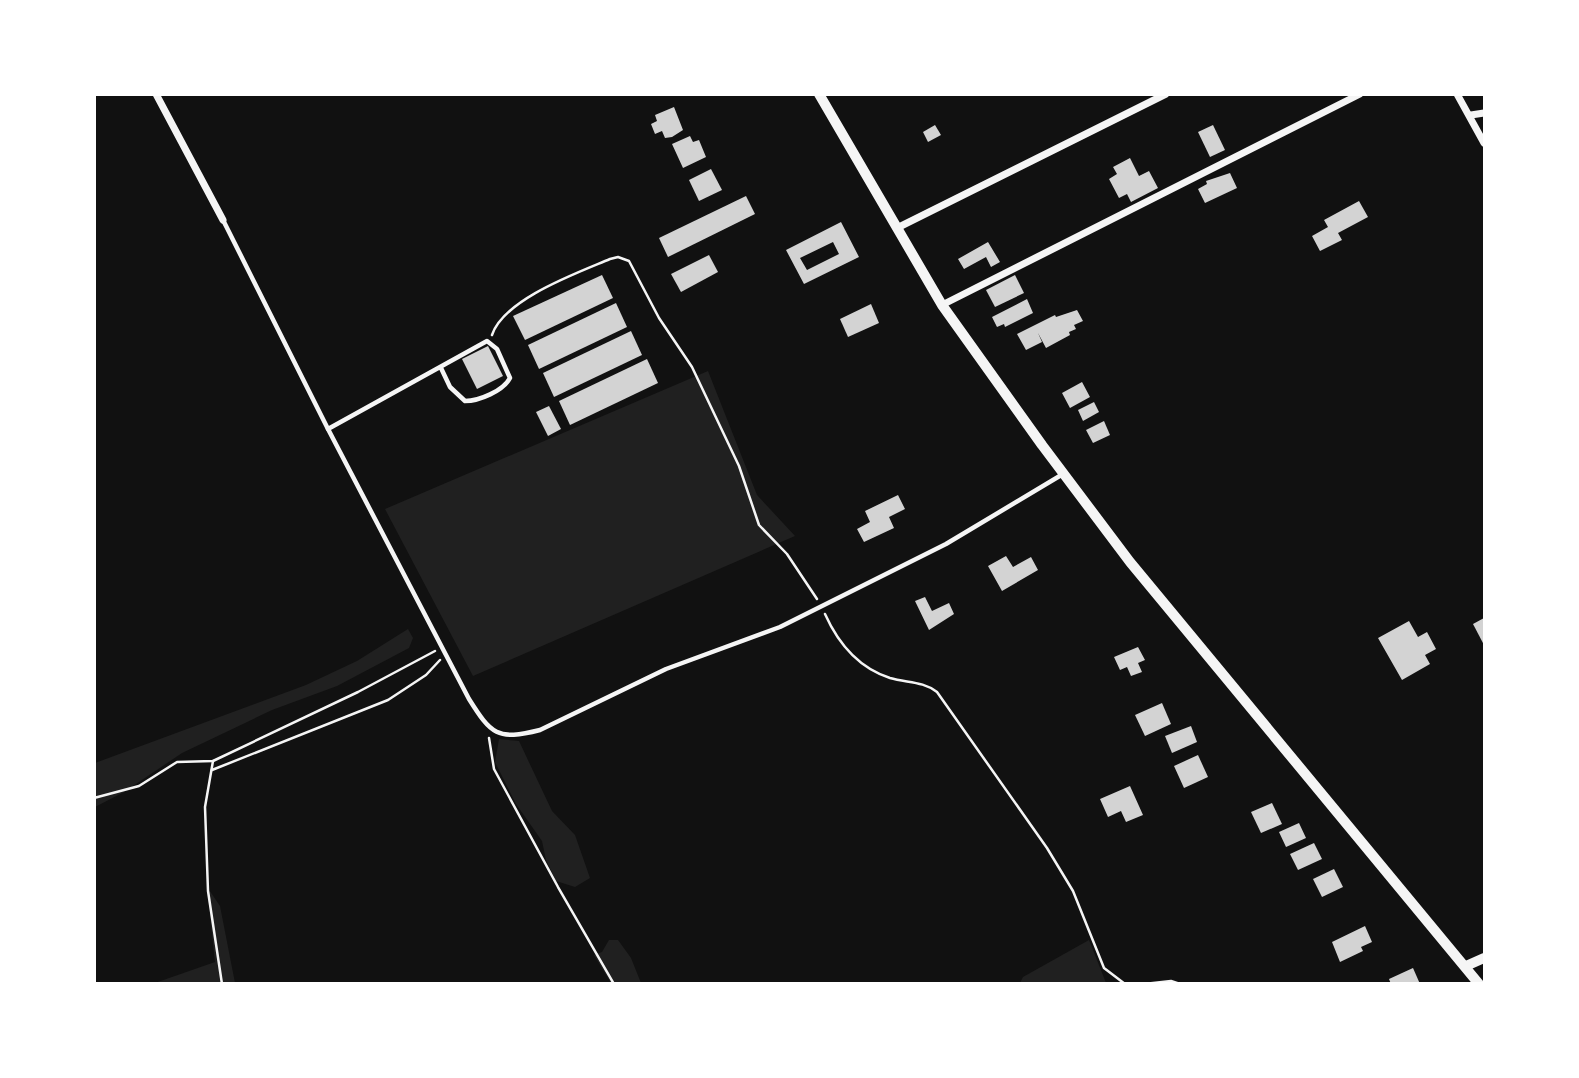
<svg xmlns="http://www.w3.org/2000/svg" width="1579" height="1078" font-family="Inter,sans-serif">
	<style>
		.green { fill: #202020 }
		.building { fill: #d3d3d3; fill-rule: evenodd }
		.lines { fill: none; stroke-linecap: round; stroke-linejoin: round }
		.path { stroke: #f5f5f5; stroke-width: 2.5 }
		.service { stroke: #f5f5f5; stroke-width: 4.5 }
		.minor { stroke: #f5f5f5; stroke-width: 7 }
		.tertiary { stroke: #f5f5f5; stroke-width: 10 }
		.secondary { stroke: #f5f5f5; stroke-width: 10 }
	</style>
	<rect width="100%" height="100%" fill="#111"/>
	<g class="green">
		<path d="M708 371 757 495 795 536 473 676 385 509Z"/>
		<path d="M408 629 413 638 409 648 337 686 272 710 182 753 124 792 95 807V763L306 685 357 661Z"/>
		<path d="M499 739 519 741 552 811 575 835 590 878 575 887 556 881 546 860 542 841 516 804 495 762Z"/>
		<path d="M207 887 220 906 235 983 152 984 215 962Z"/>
		<path d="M609 940H618L631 958 641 983H611L594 955 602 952Z"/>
		<path d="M1089 940 1106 983H1020L1023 977Z"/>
	</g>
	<g class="building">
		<path d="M674 107 683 130 672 137 665 138 662 131 655 134 651 124 657 121 655 115Z"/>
		<path d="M935 125 941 135 928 142 923 132Z"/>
		<path d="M1213 125 1225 150 1210 157 1198 132Z"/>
		<path d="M690 136 693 142 699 140 706 157 683 168 672 144Z"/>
		<path d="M1130 158 1139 176 1149 171 1158 188 1131 202 1127 194 1119 198 1109 179 1117 174 1113 167Z"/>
		<path d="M711 169 722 190 699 201 689 180Z"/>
		<path d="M1230 173 1237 188 1205 203 1198 189 1207 184 1206 181Z"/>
		<path d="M746 196 755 214 668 257 659 238Z"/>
		<path d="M1359 201 1368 217 1338 233 1342 240 1320 251 1312 236 1328 227 1324 220Z"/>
		<path d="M841 222 859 257 804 284 786 250ZM833 242 839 254 807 270 800 258Z"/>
		<path d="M988 242 1000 262 991 267 986 257 964 269 958 259Z"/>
		<path d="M709 255 718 272 681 292 671 274Z"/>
		<path d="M602 275 613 298 525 340 513 316Z"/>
		<path d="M1015 275 1024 293 995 307 986 290Z"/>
		<path d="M1027 299 1033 313 1005 327 1004 324 997 327 992 317Z"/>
		<path d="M616 303 627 327 539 369 528 345Z"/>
		<path d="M871 304 879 323 848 337 840 319Z"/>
		<path d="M1077 310 1083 321 1074 325 1076 329 1069 332 1070 335 1046 348 1038 333 1042 342 1026 350 1017 334 1055 315 1056 317Z"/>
		<path d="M631 331 642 355 554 397 543 373Z"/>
		<path d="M488 346 503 376 477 389 462 359Z"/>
		<path d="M647 359 658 383 570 425 559 401Z"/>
		<path d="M1082 382 1090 397 1070 408 1062 393Z"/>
		<path d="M1094 402 1099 412 1083 421 1078 410Z"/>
		<path d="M549 406 561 429 548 436 536 412Z"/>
		<path d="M1104 421 1110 435 1093 443 1086 430Z"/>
		<path d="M898 495 905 509 889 517 894 528 864 542 857 529 870 522 865 511Z"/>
		<path d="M1006 556 1013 567 1031 557 1038 570 1002 591 988 566Z"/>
		<path d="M925 597 932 611 949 603 954 614 929 630 915 601Z"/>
		<path d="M1484 618V645L1473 624Z"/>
		<path d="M1409 621 1418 637 1427 632 1436 649 1425 655 1430 664 1402 680 1378 638Z"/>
		<path d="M1138 647 1145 660 1138 663 1142 672 1131 676 1127 667 1120 670 1114 657Z"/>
		<path d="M1162 703 1171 724 1145 736 1135 715Z"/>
		<path d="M1191 726 1197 742 1172 753 1165 736Z"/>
		<path d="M1198 755 1208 777 1184 788 1174 766Z"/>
		<path d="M1130 786 1143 815 1126 822 1121 811 1108 817 1100 799Z"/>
		<path d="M1272 803 1282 824 1261 833 1251 812Z"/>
		<path d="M1299 823 1306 838 1286 847 1279 832Z"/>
		<path d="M1314 843 1322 859 1298 870 1290 854Z"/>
		<path d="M1334 869 1343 887 1322 897 1313 879Z"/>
		<path d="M1365 926 1372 942 1361 947 1363 951 1340 962 1332 942Z"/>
		<path d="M1413 968 1420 984H1391L1389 979Z"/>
	</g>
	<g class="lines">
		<g class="path">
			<path d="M492 335C504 299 577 273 610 259L618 257 629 261 659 318 692 367 739 466 759 525 787 554 817 599"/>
			<path d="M825 614C838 643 859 668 890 678 907 683 923 681 937 692L1047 848 1073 891 1104 968 1125 984"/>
			<path d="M489 738 494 769 558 887 614 984"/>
			<path d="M213 761 205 807 208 891 222 984"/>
			<path d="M212 770 388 700 426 675 440 660"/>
			<path d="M94 798 139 786 177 762 213 761 358 692 435 651"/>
			<path d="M1144 984 1171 981 1180 984"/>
		</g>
		<g class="service">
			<path d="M223 220 328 429 469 699C491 734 497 741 540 730L666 669 780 627 946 544 1063 474"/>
			<path d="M328 429 487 341 497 349 510 378C503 391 479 401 465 401L450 387 441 368"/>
		</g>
		<g class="minor">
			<path d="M156 94 223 220"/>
			<path d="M1457 94 1484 143"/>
			<path d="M1471 115 1484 113"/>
			<path d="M897 228 1166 94"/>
			<path d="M942 305 1360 94"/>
		</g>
		<path class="tertiary" d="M1466 966 1484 958"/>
		<path class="secondary" d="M819 94 942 305 1042 445 1130 562 1479 984"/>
	</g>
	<rect width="1579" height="1078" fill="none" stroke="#ffffff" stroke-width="192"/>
</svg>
